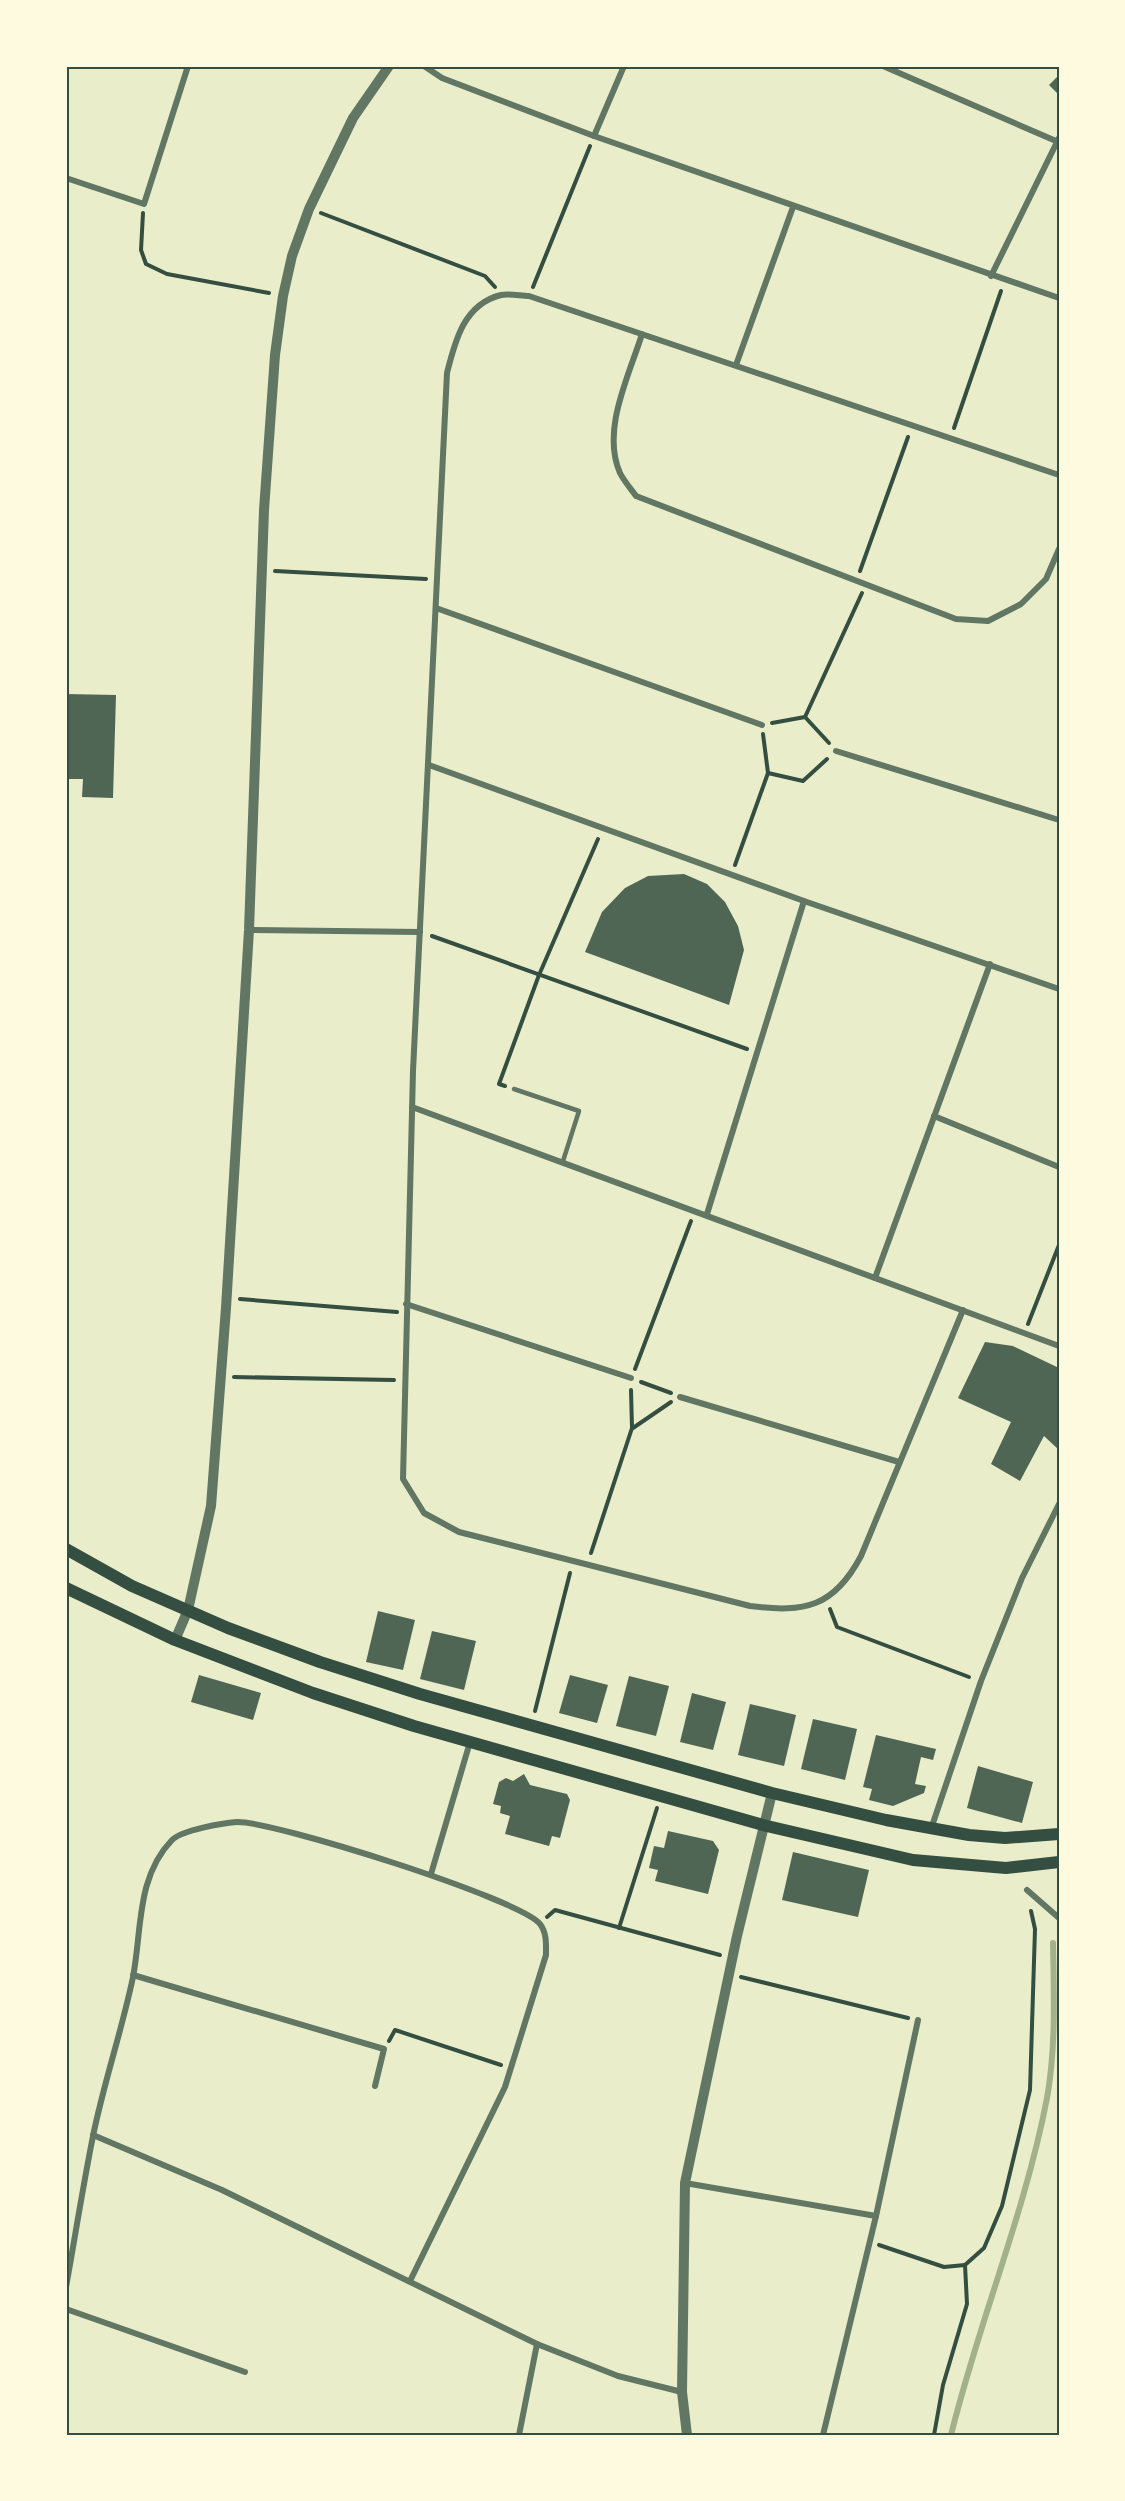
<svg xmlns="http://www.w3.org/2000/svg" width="1125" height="2501" font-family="'Fira Sans',sans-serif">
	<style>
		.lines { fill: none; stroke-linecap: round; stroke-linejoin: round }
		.stream { stroke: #a3b18a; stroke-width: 6 }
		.building { fill: #4f6655 }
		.path { stroke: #344e41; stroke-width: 4 }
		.service { stroke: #617663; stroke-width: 4.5 }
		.minor { stroke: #617663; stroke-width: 6 }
		.tertiary { stroke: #617663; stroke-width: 10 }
		.secondary { stroke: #344e41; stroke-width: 12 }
		.neatline { fill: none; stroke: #344e41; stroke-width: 2 }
	</style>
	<rect width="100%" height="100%" fill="#e9edc9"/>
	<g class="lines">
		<path class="stream" d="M951 2435C979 2321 1025 2213 1047 2098 1056 2048 1054 1994 1053 1943"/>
	</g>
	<g class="building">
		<path d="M1059 75V95L1049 85Z"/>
		<path d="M66 694 116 695 113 798 82 797 83 779H66Z"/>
		<path d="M684 874 707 884 725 902 738 926 744 950 729 1005 585 952 602 912 625 888 648 876Z"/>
		<path d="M985 1342 1013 1346 1059 1368V1450L1044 1436 1020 1481 991 1464 1011 1422 958 1398Z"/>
		<path d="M378 1611 415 1620 403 1670 366 1662Z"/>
		<path d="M432 1631 476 1641 464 1690 420 1679Z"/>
		<path d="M199 1675 261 1693 253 1720 191 1702Z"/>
		<path d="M570 1675 608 1685 597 1723 559 1713Z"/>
		<path d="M629 1676 669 1686 656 1736 616 1726Z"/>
		<path d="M692 1693 726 1702 713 1750 680 1742Z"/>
		<path d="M750 1704 796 1715 784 1766 738 1755Z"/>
		<path d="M813 1719 857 1729 845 1780 801 1769Z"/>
		<path d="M876 1735 936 1749 933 1760 921 1757 915 1784 926 1786 924 1793 893 1806 869 1800 872 1789 863 1787Z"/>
		<path d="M978 1766 1033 1782 1022 1823 967 1808Z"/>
		<path d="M524 1774 530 1785 567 1794 570 1800 560 1838 552 1836 549 1846 505 1834 510 1816 500 1813 501 1806 493 1804 499 1782 506 1778 513 1781Z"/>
		<path d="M668 1831 713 1841 719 1850 708 1894 655 1881 658 1870 649 1868 654 1846 664 1848Z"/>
		<path d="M793 1852 869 1870 858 1917 782 1900Z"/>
	</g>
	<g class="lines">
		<g class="path">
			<path d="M143 213 141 250 146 264 167 274 269 293"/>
			<path d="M321 213 485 276 495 287"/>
			<path d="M533 287 590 146"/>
			<path d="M954 428 1001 291"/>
			<path d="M275 571 426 579"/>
			<path d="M860 571 908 437"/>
			<path d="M805 717 829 743"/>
			<path d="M772 723 805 717 862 593"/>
			<path d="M768 773 803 781 827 759"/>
			<path d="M735 865 768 773 763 734"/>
			<path d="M432 936 747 1049"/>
			<path d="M505 1086 499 1084 539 975 598 839"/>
			<path d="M240 1299 397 1312"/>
			<path d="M1028 1324 1059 1245"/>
			<path d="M635 1369 691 1221"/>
			<path d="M234 1377 394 1380"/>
			<path d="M641 1382 671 1393"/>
			<path d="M633 1428 671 1402"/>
			<path d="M591 1553 632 1428 631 1390"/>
			<path d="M830 1609 837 1627 969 1677"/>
			<path d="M535 1711 570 1573"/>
			<path d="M547 1917 555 1910 720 1955"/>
			<path d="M619 1928 657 1808"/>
			<path d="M741 1977 908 2018"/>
			<path d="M389 2041 395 2030 501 2065"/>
			<path d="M879 2245 944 2267 965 2265"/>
			<path d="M934 2435 943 2385 967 2304 965 2265 984 2248 1002 2206 1030 2090 1035 1929 1031 1911"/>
		</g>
		<path class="service" d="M514 1089 579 1111 563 1161"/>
		<g class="minor">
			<path d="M424 66 442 78 594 136 1059 298"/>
			<path d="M883 66 1056 141"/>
			<path d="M594 136 624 66"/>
			<path d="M66 178 144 204 188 66"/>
			<path d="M991 276 1059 138"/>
			<path d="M642 334C629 376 601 430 620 473 624 481 631 489 636 496L956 619 988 621 1021 604 1046 579 1059 549"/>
			<path d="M736 365 793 207"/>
			<path d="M436 608 762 725"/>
			<path d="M836 751 1059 820"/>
			<path d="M429 765 804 901 1059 989"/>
			<path d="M249 930 420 932"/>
			<path d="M412 1107 1059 1346"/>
			<path d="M934 1116 1059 1167"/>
			<path d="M707 1214 804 901"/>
			<path d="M875 1278 990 964"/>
			<path d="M406 1304 631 1378"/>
			<path d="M963 1310 861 1556C834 1607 805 1613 750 1606L459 1532 424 1513 403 1479 413 1071 447 373C455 341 464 304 501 295 509 293 521 296 529 296L1059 475"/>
			<path d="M680 1397 899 1462"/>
			<path d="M931 1829 981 1681 1022 1578 1059 1504"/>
			<path d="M431 1874 470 1742"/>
			<path d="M1027 1890 1059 1918"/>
			<path d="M133 1975 384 2049 375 2086"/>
			<path d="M93 2135 222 2190 537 2344 618 2376 682 2392"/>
			<path d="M685 2183 876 2216"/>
			<path d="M66 2287C75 2237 83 2186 93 2136 104 2082 122 2030 133 1977 142 1931 136 1877 172 1840 182 1830 223 1823 237 1822 273 1821 521 1899 540 1924 547 1933 546 1945 546 1955L505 2087 410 2281"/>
			<path d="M66 2309 245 2372"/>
			<path d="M519 2435 537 2344"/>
			<path d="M823 2435 876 2216 918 2020"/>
		</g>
		<g class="tertiary">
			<path d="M175 1640 188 1610 211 1506 226 1308 249 930 264 510 275 355 283 296 292 256 309 209 353 118 389 66"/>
			<path d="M687 2435 682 2392 685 2183 737 1936 772 1793"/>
		</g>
		<g class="secondary">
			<path d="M66 1549 132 1586 228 1628 320 1662 420 1694 772 1793 886 1820 969 1835 1005 1838 1059 1834"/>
			<path d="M66 1588 175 1640 313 1693 414 1726 763 1825 913 1860 1006 1868 1059 1862"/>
		</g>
	</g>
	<rect width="1125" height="2501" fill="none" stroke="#fefae0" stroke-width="135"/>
	<rect x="68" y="68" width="990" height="2366" class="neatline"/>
</svg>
